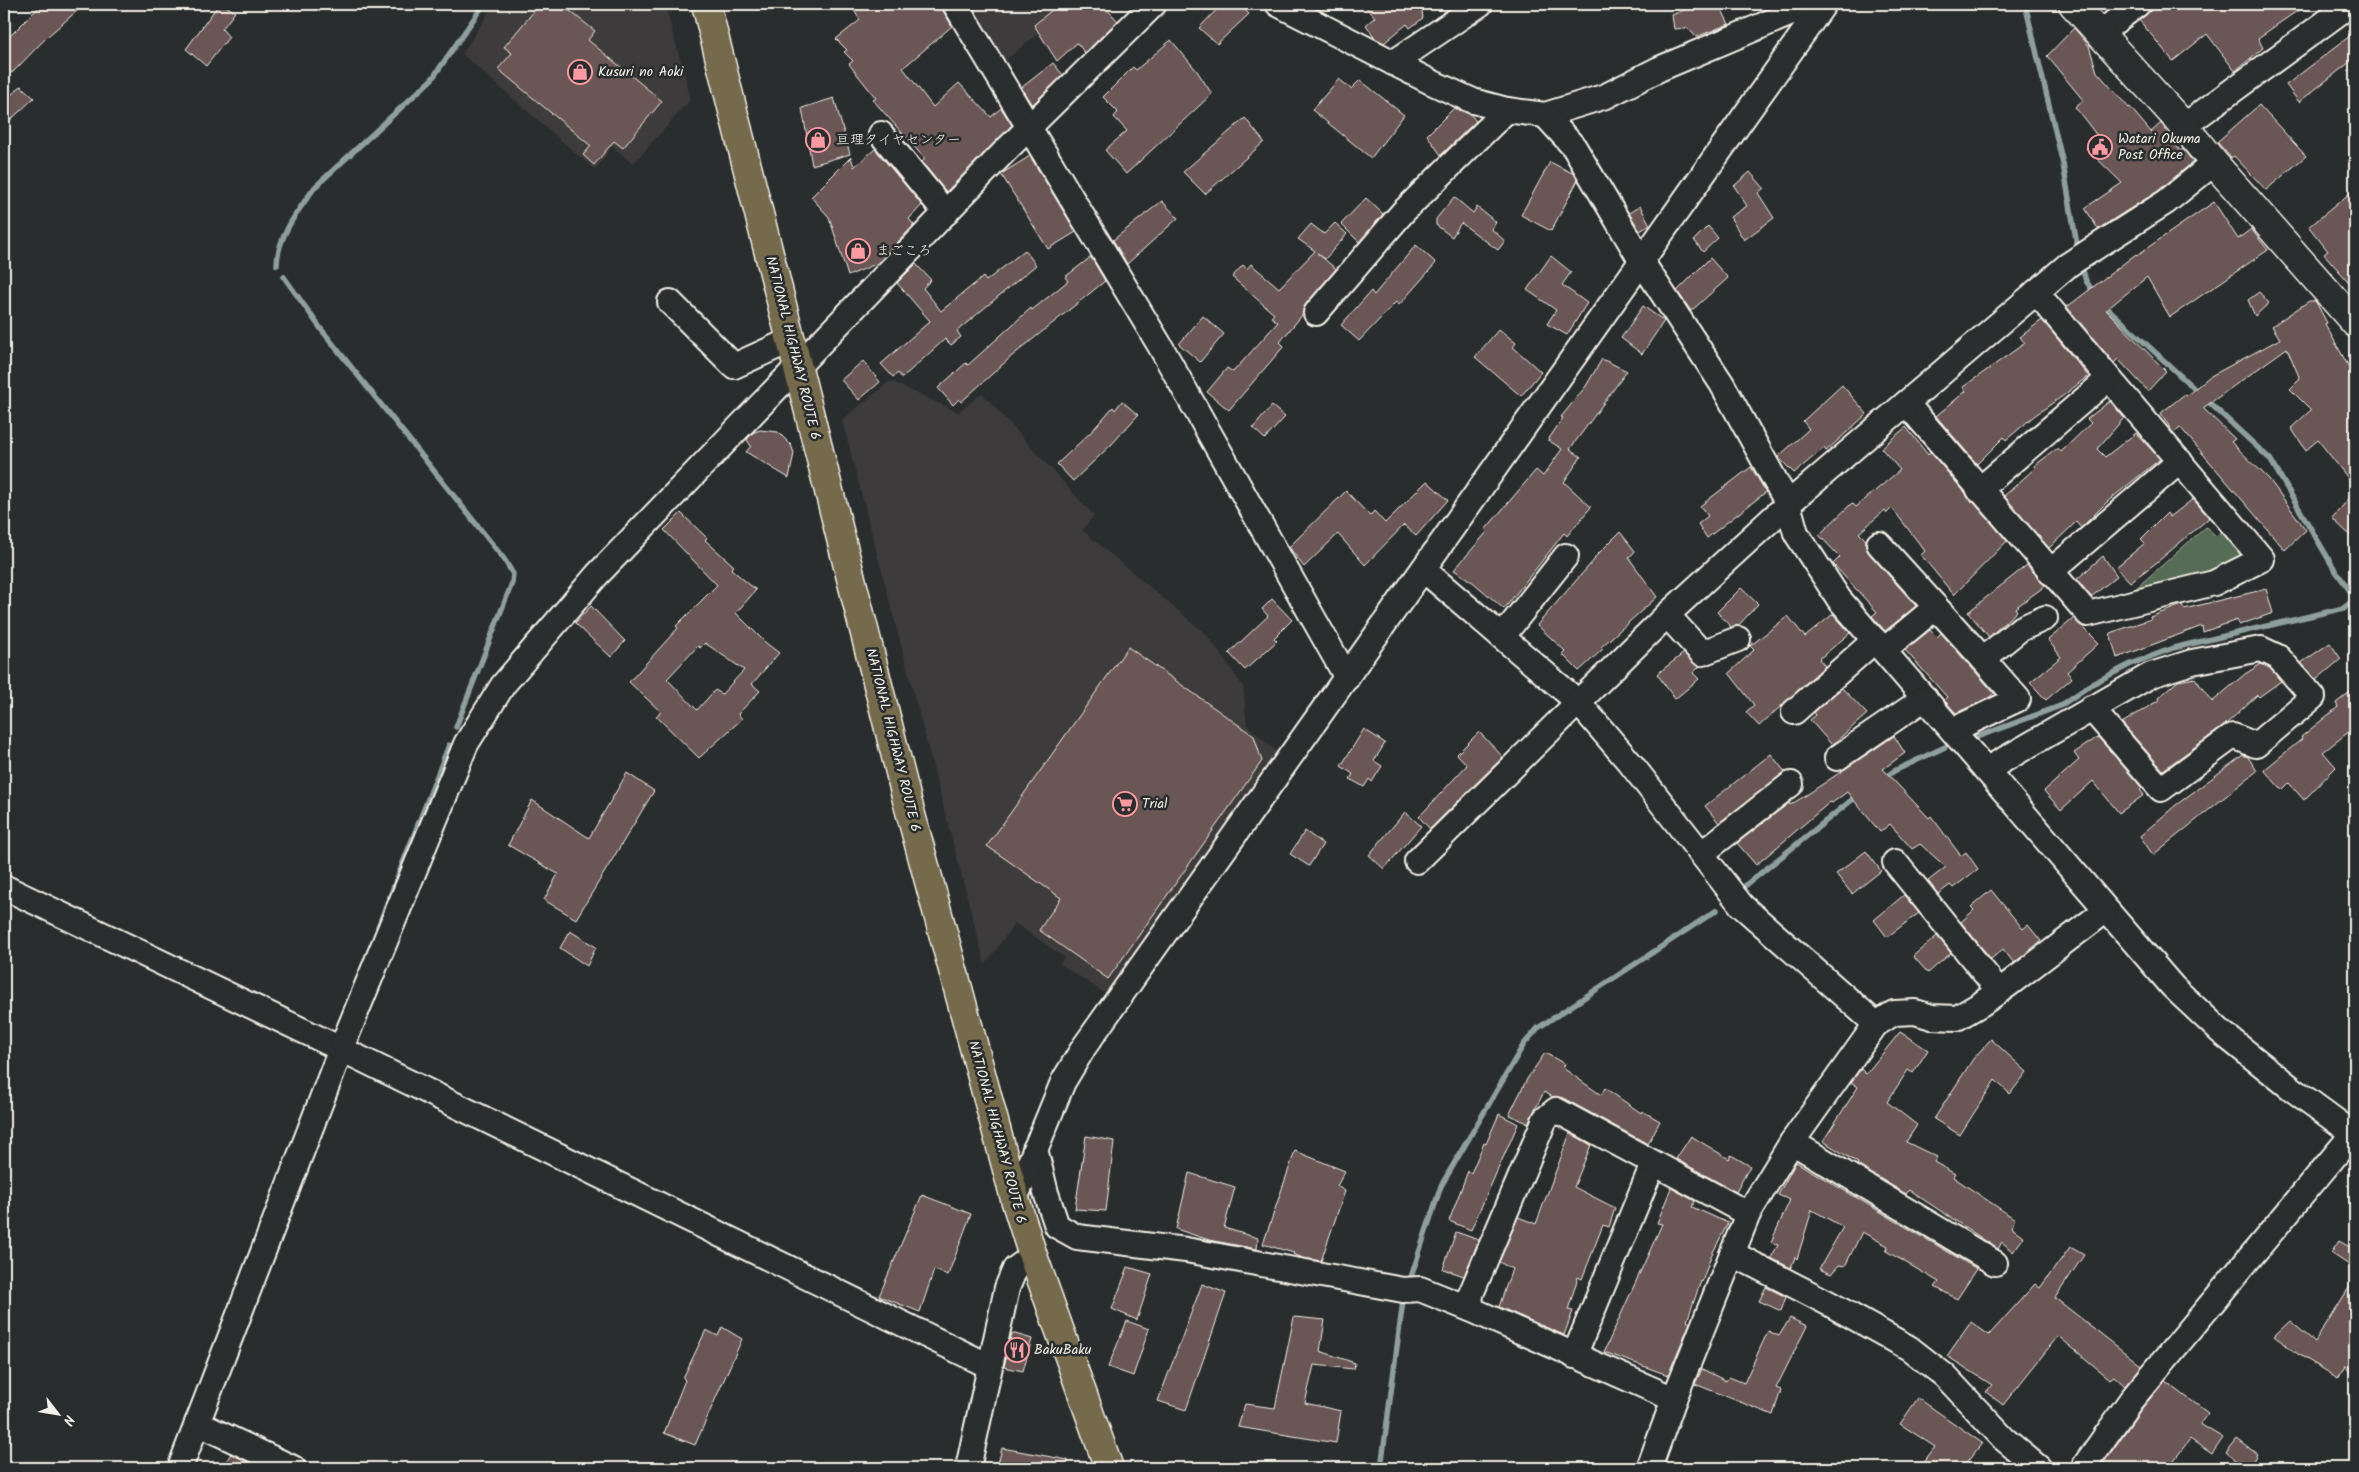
<svg xmlns="http://www.w3.org/2000/svg" width="2359" height="1472" font-family="Kalam,'Klee One',sans-serif">
	<style>
		.built { fill: #3d3a3a }
		.green { fill: #566c57; stroke: #a5aea0 }
		.lines { fill: none; stroke-linecap: round; stroke-linejoin: round }
		.stream { stroke: #8f9f9e; stroke-width: 5.5 }
		.building { fill: #695755; stroke: #f4f1e8; fill-rule: evenodd }
		.street-casing { stroke: #f4f1e8; stroke-width: 28 }
		.secondary-casing { stroke: #f4f1e8; stroke-width: 31 }
		.highway-casing { stroke: #f4f1e8; stroke-width: 31 }
		.street { stroke: #2a2d2e; stroke-width: 24 }
		.secondary { stroke: #2a2d2e; stroke-width: 28 }
		.highway { stroke: #746b4b; stroke-width: 28 }
		.labels { text-anchor: middle; dominant-baseline: central; stroke-width: 5; stroke-linejoin: round; paint-order: stroke }
		.poi-label { font-size: 14px; fill: #f4f1e8; stroke: #2a2d2e; text-anchor: start }
		.street-label { font-size: 14px; fill: #f4f1e8; stroke: #2a2d2e }
	</style>
	<rect width="100%" height="100%" fill="#2a2d2e"/>
	<filter id="ink" filterUnits="userSpaceOnUse"><feTurbulence type="fractalNoise" baseFrequency=".02" numOctaves="2"/><feDisplacementMap in="SourceGraphic" scale="10" xChannelSelector="R" yChannelSelector="G"/><feConvolveMatrix kernelMatrix="1 2 1 2 8 2 1 2 1" color-interpolation-filters="sRGB"/></filter>
	<g filter="url(#ink)">
		<g class="built">
			<path d="M494 4H665L691 99 633 164 612 146 595 170 462 54Z"/>
			<path d="M963 4H1074L1002 63Z"/>
			<path d="M890 381 958 412 982 393 1094 516 1082 530 1207 635 1243 686 1247 725 1280 755 1109 996 1060 964 1064 957 1015 923 985 965 842 420Z"/>
		</g>
		<path class="green" d="M2206 527 2216 536 2224 530 2242 546 2241 556 2229 569 2140 592 2135 589Z"/>
		<g class="lines">
			<g class="stream">
				<path d="M2025 4 2063 164 2077 245"/>
				<path d="M277 265C277 237 299 209 315 187L432 79 484 4"/>
				<path d="M2082 267 2086 281 2095 294"/>
				<path d="M284 277 321 329 504 559 513 574 512 583 456 727"/>
				<path d="M2102 303 2270 459 2335 570 2355 598"/>
				<path d="M1977 737 2060 706 2092 684 2131 664 2173 648 2344 608 2355 599"/>
				<path d="M1883 779 1894 771 1945 747"/>
				<path d="M1746 885 1858 795"/>
				<path d="M378 927 449 745"/>
				<path d="M1409 1283 1441 1186 1524 1044 1538 1028 1717 910"/>
				<path d="M1381 1468 1403 1301"/>
			</g>
		</g>
		<g class="building">
			<path d="M42 4H85L48 36 12 73 4 65V42Z"/>
			<path d="M219 4H223L235 12 222 29 229 37 206 66 186 49Z"/>
			<path d="M540 4H561L595 31 588 40 662 101 623 148 614 141 594 165 583 155 591 146 498 69 512 53 504 47Z"/>
			<path d="M850 4H939L952 26 903 68 933 107 959 83 991 117 1001 108 1012 125 946 192 922 162 925 159 873 100 876 98 849 64 853 61 844 52 847 50 836 39 860 20Z"/>
			<path d="M1059 4H1102L1118 21 1085 53 1077 43 1057 61 1034 25Z"/>
			<path d="M1222 4H1239L1249 14 1217 44 1199 28Z"/>
			<path d="M1363 4H1421L1423 18 1410 28 1407 24 1384 43 1376 39 1366 25 1375 17Z"/>
			<path d="M1698 4H1719L1729 24 1696 37 1688 28 1674 29 1672 15Z"/>
			<path d="M2159 4H2307L2258 38 2263 48 2235 71 2207 34 2173 61 2139 20Z"/>
			<path d="M2074 28 2089 46 2097 72 2129 108 2130 107 2151 132 2161 123 2180 151 2183 149 2193 162 2158 191 2098 229 2085 208 2122 183 2086 148 2098 137 2075 107 2083 100 2047 56Z"/>
			<path d="M2355 32V58L2299 102 2286 85Z"/>
			<path d="M1171 40 1197 71 1212 94 1126 174 1105 150 1127 131 1114 117 1118 112 1103 97 1133 67 1136 70Z"/>
			<path d="M1053 63 1063 75 1032 105 1021 88Z"/>
			<path d="M1339 79 1351 89 1360 80 1404 115 1371 158 1312 110Z"/>
			<path d="M21 86 34 98 4 126V101Z"/>
			<path d="M834 98 850 154 812 165 802 108Z"/>
			<path d="M2259 105 2306 156 2266 190 2234 156 2231 158 2217 142Z"/>
			<path d="M1454 108 1470 114 1476 121 1441 155 1427 135Z"/>
			<path d="M1245 118 1264 142 1205 194 1183 172Z"/>
			<path d="M875 149 922 205 909 219 914 225 878 263 848 276 829 217 811 197 851 157 854 167Z"/>
			<path d="M1030 156 1076 232 1048 249 1001 174Z"/>
			<path d="M1550 162 1574 174 1578 180 1551 231 1521 215Z"/>
			<path d="M1750 172 1764 188 1758 193 1774 218 1744 240 1730 217 1747 206 1734 186Z"/>
			<path d="M2355 189V289L2324 254 2328 251 2309 227Z"/>
			<path d="M1454 197 1473 213 1477 207 1496 222 1491 229 1505 241 1498 250 1461 223 1452 237 1436 225V219Z"/>
			<path d="M1366 198 1383 214 1359 242 1341 224Z"/>
			<path d="M1162 201 1178 218 1127 264 1113 240Z"/>
			<path d="M2214 202 2238 239 2251 229 2268 250 2170 317 2147 277 2106 310 2166 371 2148 391 2118 359 2114 363 2067 307 2136 254 2137 255Z"/>
			<path d="M1640 206 1650 225 1640 231 1629 213Z"/>
			<path d="M1335 223 1347 234 1325 259 1317 253 1336 269 1306 304 1303 314 1280 342 1284 346 1229 410 1207 392 1227 368 1233 372 1278 322 1271 317 1274 314 1232 277 1243 265 1247 269 1251 264 1279 288 1315 251 1298 239 1311 224 1324 234Z"/>
			<path d="M1708 226 1718 238 1703 252 1694 240Z"/>
			<path d="M1416 245 1436 263 1399 305 1396 302 1359 341 1341 325 1371 291 1374 295Z"/>
			<path d="M1025 250 1036 265 957 331 961 337 951 345 945 339 902 378 898 373 893 377 881 364 930 321 897 283 916 264 931 280 923 288 941 311 983 277 986 281Z"/>
			<path d="M1551 256 1571 272 1562 285 1587 303 1567 335 1547 324 1556 310 1527 290Z"/>
			<path d="M1091 257 1105 281 1012 356 961 402 959 399 953 405 938 388 966 363 968 365 1031 308 1032 310 1068 281 1065 277Z"/>
			<path d="M1710 258 1728 278 1691 311 1677 291Z"/>
			<path d="M2259 292 2269 303 2255 316 2248 300Z"/>
			<path d="M2309 301H2315L2317 304 2327 323 2325 324 2355 378V487L2318 440 2306 450 2291 428 2311 410 2290 389 2300 379 2287 348 2203 408 2235 439 2231 442 2269 479 2306 530 2285 550 2180 427 2173 433 2161 413 2185 394 2186 396 2209 377 2280 339 2272 326Z"/>
			<path d="M1643 306 1664 321 1642 354 1621 338Z"/>
			<path d="M1203 316 1224 334 1200 362 1179 344Z"/>
			<path d="M2042 320 2088 376 2064 395 2034 416 2006 440 2004 437 1977 464 1936 416 1966 391 1963 387 2025 343 2020 337Z"/>
			<path d="M1499 329 1516 343 1513 347 1541 372 1521 396 1475 357Z"/>
			<path d="M1602 359 1627 371 1570 449 1581 457 1564 482 1591 507 1567 536 1564 533 1504 609 1474 583 1454 570 1487 532 1485 530 1536 470 1543 476 1562 449 1548 440 1563 418 1561 417 1586 386Z"/>
			<path d="M863 361 880 382 859 400 841 380Z"/>
			<path d="M1842 385 1867 414 1826 451 1824 448 1794 473 1778 457 1809 429 1803 421Z"/>
			<path d="M1122 401 1138 415 1112 444 1073 481 1057 464 1092 431 1113 407 1115 410Z"/>
			<path d="M2110 401 2124 418 2097 449 2105 457 2136 433 2160 459 2107 502 2081 528 2076 522 2049 548 2004 496 2035 468 2034 466 2058 448 2061 452 2091 423 2087 419Z"/>
			<path d="M1272 406 1285 417 1265 439 1253 428Z"/>
			<path d="M1906 427 1928 455 1930 452 2007 541 1954 595 1921 555 1925 551 1892 508 1887 513 1885 510 1859 533 1866 540V547L1869 553 1916 606 1885 631 1872 616 1877 612 1833 564 1840 557 1819 535 1852 503 1856 507 1900 470 1881 448Z"/>
			<path d="M760 430 778 432 791 445 794 453 789 478 746 452 751 446 747 440 752 433Z"/>
			<path d="M1751 467 1766 492 1707 538 1698 524 1708 516 1700 506Z"/>
			<path d="M1427 481 1448 500 1416 536 1404 525 1365 565 1338 534 1304 567 1289 547 1346 491 1370 516 1374 511 1385 523Z"/>
			<path d="M2355 492V540L2332 518Z"/>
			<path d="M2193 499 2209 518 2156 563 2130 582 2116 567 2145 543 2141 539 2167 513 2170 517Z"/>
			<path d="M681 513 707 538 705 540 734 566 731 569 756 590 736 613 766 643 779 653 752 684 760 691 738 714 742 719 699 758 656 716 661 712 629 682 678 628 676 626 717 585 664 530ZM705 643 744 670 722 694 715 690 697 710 667 679 698 646 700 648Z"/>
			<path d="M1620 532 1635 551 1629 558 1657 597 1601 647 1603 649 1579 671 1562 654 1565 651 1537 625 1595 559 1594 558Z"/>
			<path d="M2103 556 2117 576 2091 597 2077 579Z"/>
			<path d="M2027 565 2045 586 2015 608 2017 611 1989 637 1968 612Z"/>
			<path d="M1741 588 1758 604 1738 626 1731 627 1717 612Z"/>
			<path d="M2266 589 2273 613 2239 625 2237 620 2203 632 2202 626 2117 658 2110 633 2151 619 2150 617 2182 605 2184 609Z"/>
			<path d="M1272 599 1292 620 1274 638 1277 641 1245 670 1229 653 1268 616 1262 609Z"/>
			<path d="M591 606 625 641 611 657 575 623Z"/>
			<path d="M1833 614 1850 633 1819 659 1825 666 1759 726 1746 712 1754 705 1729 673 1754 650 1750 646 1788 616 1805 637Z"/>
			<path d="M2074 618 2099 643 2067 672 2072 678 2046 700 2030 682 2061 657 2048 640Z"/>
			<path d="M1930 630 1937 637 1941 633 1994 693 1987 699 1956 713 1944 700 1947 697 1905 650Z"/>
			<path d="M2330 643 2341 659 2316 680 2301 663Z"/>
			<path d="M1128 647 1254 736 1262 761 1108 979 1039 930 1061 898 987 846Z"/>
			<path d="M1684 653 1692 662 1700 666 1693 673 1699 679 1675 699 1657 674Z"/>
			<path d="M2261 664 2270 668 2281 681 2259 697 2257 695 2225 725 2163 770 2122 723 2159 700 2158 698 2178 681 2195 678 2212 702 2245 674Z"/>
			<path d="M1842 688 1867 714 1832 745 1810 720 1816 715 1814 712Z"/>
			<path d="M2355 688V727L2323 752 2336 767 2304 800 2289 783 2282 790 2264 770 2302 739 2301 737 2338 707 2336 703Z"/>
			<path d="M1364 729 1385 743 1374 761 1382 766 1372 782 1369 779 1364 787 1350 779 1353 774 1341 766Z"/>
			<path d="M1479 732 1503 757 1430 829 1419 817 1467 765 1457 754Z"/>
			<path d="M1894 736 1905 753 1883 769 1929 818 1931 816 1961 856 1966 852 1978 869 1953 888 1950 885 1938 894 1928 881 1946 867 1920 844 1912 849 1890 824 1880 832 1847 792 1832 803 1830 802 1756 865 1737 843 1789 803 1790 805 1808 794Z"/>
			<path d="M2098 737 2142 788 2140 790 2144 795 2119 813 2093 781 2061 810 2044 791 2079 760 2074 753Z"/>
			<path d="M1771 754 1785 772 1719 823 1705 806Z"/>
			<path d="M2243 755 2248 757 2257 771 2153 855 2140 836 2176 805Z"/>
			<path d="M627 773 654 791 576 919 544 900 558 874 508 845 532 800 589 838Z"/>
			<path d="M1405 812 1421 826 1384 869 1369 855Z"/>
			<path d="M1305 831 1323 844 1309 866 1290 854Z"/>
			<path d="M1866 851 1881 871 1852 894 1836 874Z"/>
			<path d="M1991 890 2023 929 2028 925 2041 941 2014 963 2003 949 1991 959 1961 922 1974 910 1971 907Z"/>
			<path d="M1904 895 1919 913 1887 937 1874 920Z"/>
			<path d="M570 931 596 947 587 966 560 948Z"/>
			<path d="M1937 936 1951 953 1928 973 1913 956Z"/>
			<path d="M1900 1032 1928 1050 1913 1073 1908 1070 1887 1102 1917 1125 1906 1142 1937 1157 1934 1162 1955 1174 1953 1177 2015 1219 2011 1227 2024 1237 2013 1252 2002 1242 1998 1249 1992 1245 1909 1190 1906 1194 1857 1165 1858 1163 1823 1141 1858 1087 1851 1082 1861 1069 1866 1074Z"/>
			<path d="M1991 1039 2027 1072 2010 1094 1995 1080 1960 1135 1934 1119 1973 1059Z"/>
			<path d="M1545 1053 1565 1064 1563 1068 1601 1095 1605 1088 1641 1113 1642 1111 1660 1121 1648 1144 1563 1098 1553 1097 1544 1092 1528 1123 1509 1115 1527 1079Z"/>
			<path d="M1499 1114 1518 1124 1471 1230 1449 1221 1468 1171 1471 1173 1484 1143 1486 1144Z"/>
			<path d="M1570 1133 1591 1145 1574 1187 1615 1208 1609 1227 1603 1225 1582 1279 1578 1277 1568 1310 1573 1311 1564 1335 1499 1307 1512 1269 1499 1262 1518 1217 1536 1224Z"/>
			<path d="M1086 1136 1114 1141 1106 1211 1075 1209Z"/>
			<path d="M1691 1136 1729 1159 1731 1155 1750 1166 1736 1192 1676 1159Z"/>
			<path d="M1295 1151 1345 1171 1337 1186 1345 1191 1321 1261 1303 1258 1293 1254 1294 1253 1263 1244Z"/>
			<path d="M1796 1162 1977 1269 1957 1299 1935 1287 1939 1282 1886 1251 1888 1246 1862 1232 1845 1266 1839 1265 1831 1274 1819 1269 1843 1227 1812 1210 1797 1259 1795 1257 1791 1268 1771 1258 1778 1245 1771 1242 1790 1200 1778 1195Z"/>
			<path d="M1189 1173 1235 1187 1224 1228 1258 1238 1257 1249 1209 1240 1176 1229Z"/>
			<path d="M1671 1188 1695 1201 1692 1207 1728 1223 1711 1256 1702 1282 1701 1281 1687 1321 1690 1323 1668 1375 1604 1352 1662 1224 1657 1223Z"/>
			<path d="M922 1195 971 1214 948 1275 934 1270 920 1312 879 1296Z"/>
			<path d="M1456 1232 1479 1240 1464 1276 1443 1269Z"/>
			<path d="M2339 1241 2355 1250V1269L2331 1253Z"/>
			<path d="M2070 1247 2084 1255 2055 1298 2142 1366 2125 1386 2114 1376 2110 1379 2058 1336 2003 1405 1986 1392 1992 1385 1947 1356 1971 1322 1989 1335 2035 1284 2040 1288Z"/>
			<path d="M1128 1267 1152 1274 1137 1320 1112 1309Z"/>
			<path d="M2355 1278V1378L2345 1366 2338 1378 2298 1354 2274 1336 2290 1321 2315 1342Z"/>
			<path d="M1202 1284 1226 1293 1186 1410 1158 1401Z"/>
			<path d="M1766 1287 1786 1297 1781 1311 1759 1301Z"/>
			<path d="M1294 1317 1325 1320 1320 1351 1355 1363 1354 1369 1314 1365 1305 1403 1341 1411 1336 1443 1238 1427 1245 1404 1275 1408Z"/>
			<path d="M1790 1318 1807 1326 1776 1388 1781 1390 1773 1415 1695 1384 1702 1369 1726 1381 1729 1377 1744 1383 1768 1331 1779 1336Z"/>
			<path d="M1127 1321 1149 1329 1133 1376 1108 1367Z"/>
			<path d="M722 1327 742 1339 695 1445 664 1433 685 1380 683 1378 706 1330 718 1336Z"/>
			<path d="M1012 1333 1032 1339 1023 1371 1004 1367Z"/>
			<path d="M2165 1381 2208 1413 2200 1424 2223 1438 2212 1454 2190 1439 2168 1468H2100L2142 1408Z"/>
			<path d="M1918 1398 1982 1443 1963 1468H1919L1935 1447 1900 1424Z"/>
			<path d="M2237 1439 2257 1454 2249 1468H2245L2226 1453Z"/>
			<path d="M1002 1448 1068 1460 1067 1468H997Z"/>
			<path d="M231 1454 250 1463 248 1468H221Z"/>
		</g>
		<g class="lines">
			<defs>
				<g id="street">
					<path d="M955 4 1159 344 1347 678"/>
					<path d="M1278 4 1431 82 1473 101 1507 110 1545 115 1606 96 1659 69 1813 4"/>
					<path d="M2100 33 2138 4"/>
					<path d="M1393 63 1480 4"/>
					<path d="M1545 115 1574 147 1642 262 1722 384 1788 504 1796 533 1839 599 2173 987 2221 1032 2291 1088 2355 1135"/>
					<path d="M2184 126 2351 4"/>
					<path d="M881 134 946 213"/>
					<path d="M670 302 734 366 791 340"/>
					<path d="M1316 313 1403 212 1507 110"/>
					<path d="M1906 403 2088 614 2214 583 2262 559 2036 292"/>
					<path d="M1979 490 2108 379"/>
					<path d="M1879 544 1983 659 2020 629 2045 618"/>
					<path d="M1424 570 1578 702 1631 764 1742 906 1876 1024"/>
					<path d="M2050 572 2180 461"/>
					<path d="M1667 615 1702 653 1738 639"/>
					<path d="M1502 637 1566 556"/>
					<path d="M1884 650 1936 607"/>
					<path d="M1794 712 1875 640"/>
					<path d="M1953 730 2018 699 1983 659"/>
					<path d="M1837 758 1925 698"/>
					<path d="M1986 770 2151 675 2192 662 2261 649 2278 657 2313 697 2256 745 2233 736 2161 789 2091 708"/>
					<path d="M1701 854 1791 784"/>
					<path d="M1417 861 1667 615 1788 504 2068 265 2166 202 2214 163"/>
					<path d="M1895 862 1999 991"/>
					<path d="M4 887 341 1049 989 1366"/>
					<path d="M1792 1142 1995 1263"/>
					<path d="M1035 1149 1046 1193 1057 1226 1077 1237 1186 1250 1403 1290 1420 1289 1470 1309"/>
					<path d="M1015 1199 1063 1082 1084 1047 1824 4"/>
					<path d="M1733 1254 1830 1304 1909 1348 1945 1376 2004 1439 2039 1468"/>
					<path d="M1574 1356 1653 1164"/>
					<path d="M1674 1399 1470 1309 1471 1294 1545 1119 1556 1110 1748 1214"/>
					<path d="M197 1423 293 1468"/>
					<path d="M180 1468 341 1049 466 744 503 685 597 575 1003 153 1154 4"/>
					<path d="M968 1468 1007 1288 1015 1269 1033 1256"/>
					<path d="M1649 1468 1674 1399 1748 1214 1792 1142 1876 1024 1894 1013 1915 1012 1932 1017 1957 1018 1981 1004 2009 984 2105 911"/>
					<path d="M2083 1468 2131 1400 2353 1134"/>
				</g>
				<path id="secondary" d="M2073 4 2184 126 2214 163 2355 323"/>
				<path id="highway" d="M706 4 907 800 1015 1199 1033 1256 1109 1468"/>
			</defs>
			<use href="#street" class="street-casing"/>
			<use href="#secondary" class="secondary-casing"/>
			<use href="#highway" class="highway-casing"/>
			<use href="#street" class="street"/>
			<use href="#secondary" class="secondary"/>
			<use href="#highway" class="highway"/>
		</g>
	</g>
	<defs>
		<symbol id="shop-ring" viewBox="-11 -11 22 22"><circle r="9.5" fill="#2a2d2e" stroke="#ff9aa2" stroke-width="1.5"/><path d="M-5-2.5h2.3a2.7 3.5 0 0 1 5.4 0H5L5.5 6h-11ZM-1.5-2.5h3a1.5 2.3 0 0 0-3 0Z" fill="#ff9aa2"/></symbol>
		<symbol id="civic-ring" viewBox="-11 -11 22 22"><circle r="9.5" fill="#2a2d2e" stroke="#ff9aa2" stroke-width="1.5"/><path d="M-.6-6.5H3V-4.5H.6V-3L4-1V1h2V6H-6V1h2V-1L-.6-3ZM-1.2 2.5V6h2.4V2.5Z" fill="#ff9aa2"/></symbol>
		<symbol id="supermarket-ring" viewBox="-11 -11 22 22"><circle r="9.5" fill="#2a2d2e" stroke="#ff9aa2" stroke-width="1.5"/><path d="M-6-5.5h2.5l.6 2H6L4.5 2H-2.5L-4.4-4H-6ZM-1.5 3.2a1.3 1.3 0 1 0 .1 0ZM3 3.2a1.3 1.3 0 1 0 .1 0Z" fill="#ff9aa2"/></symbol>
		<symbol id="restaurant-ring" viewBox="-11 -11 22 22"><circle r="9.5" fill="#2a2d2e" stroke="#ff9aa2" stroke-width="1.5"/><path d="M-5-6h1v4h1v-4h1v4h1v-4h1v5L-1.5 .5V6h-2V.5L-5-1ZM5-6V6H3V1.5H1.5Q1.5-4 5-6Z" fill="#ff9aa2"/></symbol>
	</defs>
	<g fill-rule="evenodd">
		<use href="#shop-ring" x="566" y="58" width="28" height="28"/>
		<use href="#shop-ring" x="804" y="126" width="28" height="28"/>
		<use href="#civic-ring" x="2086" y="133" width="28" height="28"/>
		<use href="#shop-ring" x="844" y="237" width="28" height="28"/>
		<use href="#supermarket-ring" x="1111" y="790" width="28" height="28"/>
		<use href="#restaurant-ring" x="1003" y="1336" width="28" height="28"/>
	</g>
	<g class="labels">
		<g class="poi-label">
			<text x="598" y="72">Kusuri no Aoki</text>
			<text x="2118" y="139">Watari Okuma<tspan x="2118" dy="16">Post Office</tspan></text>
			<text x="836" y="140">亘理タイヤセンター</text>
			<text x="876" y="251">まごころ</text>
			<text x="1142" y="804">Trial</text>
			<text x="1034" y="1350">BakuBaku</text>
		</g>
		<g class="street-label">
			<text transform="translate(793 348) rotate(76)">NATIONAL HIGHWAY ROUTE 6</text>
			<text transform="translate(893 740) rotate(76)">NATIONAL HIGHWAY ROUTE 6</text>
			<text transform="translate(997 1132) rotate(75)">NATIONAL HIGHWAY ROUTE 6</text>
		</g>
	</g>
	<rect width="2359" height="1472" fill="none" stroke="#2a2d2e" stroke-width="20"/>
	<rect x="10" y="10" width="2339" height="1452" fill="none" stroke="#f4f1e8" stroke-width="2" filter="url(#ink)"/>
	<g transform="translate(58 1414) rotate(121)" stroke="#2a2d2e" stroke-width="4" paint-order="stroke">
	<path d="M0-4L9 19L0 12L-9 19Z" fill="#f4f1e8"/>
	<text y="-8" font-size="14" font-weight="bold" text-anchor="middle" fill="#f4f1e8">N</text>
	</g>
</svg>
